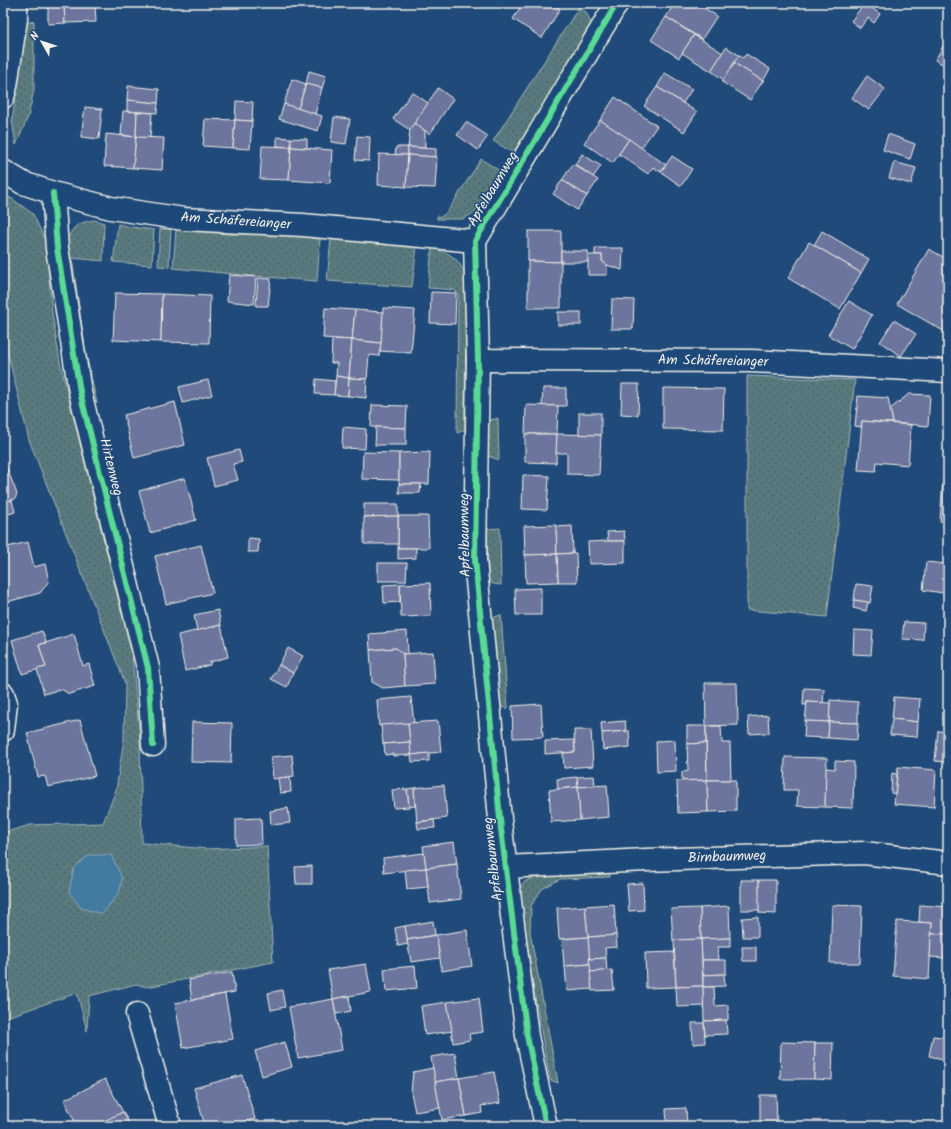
<svg xmlns="http://www.w3.org/2000/svg" width="951" height="1129" font-family="Kalam,sans-serif">
	<style>
		.green { fill: url(#green-dots); stroke: #a6b6b3 }
		.water { fill: #437aa0; stroke: #8aaabd }
		.building { fill: #6c759d; stroke: #f4f1e8 }
		.lines { fill: none; stroke-linecap: round; stroke-linejoin: round }
		.street-casing { stroke: #f4f1e8; stroke-width: 25 }
		.street { stroke: #1f4a7a; stroke-width: 22 }
		.cycleway-casing { stroke: #1f4a7a; stroke-width: 8 }
		.cycleway { stroke: #5adb95; stroke-width: 6 }
		.labels { text-anchor: middle; dominant-baseline: central; stroke-width: 3; stroke-linejoin: round; paint-order: stroke }
		.street-label { font-size: 14px; fill: #f4f1e8; stroke: #1f4a7a }
	</style>
	<defs>
		<pattern id="green-dots" width="8" height="8" patternUnits="userSpaceOnUse"><rect width="8" height="8" fill="#587a7e"/><path d="M2 2h.1M6 6h.1" fill="none" stroke="#506162" stroke-width="1.8" stroke-linecap="round"/></pattern>
	</defs>
	<rect width="100%" height="100%" fill="#1f4a7a"/>
	<filter id="ink" filterUnits="userSpaceOnUse"><feTurbulence type="fractalNoise" baseFrequency=".025" numOctaves="2"/><feDisplacementMap in="SourceGraphic" scale="8" xChannelSelector="R" yChannelSelector="G"/><feConvolveMatrix kernelMatrix="1 2 1 2 8 2 1 2 1" color-interpolation-filters="sRGB"/></filter>
	<g filter="url(#ink)">
		<g class="green">
			<path d="M579 7 586 12 593 27 521 143 512 152 493 141Z"/>
			<path d="M34 21V90L28 117 16 145 12 121 26 23Z"/>
			<path d="M481 159 500 171 474 213 463 219H437V216L441 217 448 211Z"/>
			<path d="M3 197 11 198 33 214 46 242 52 313 60 362 132 655 140 740 142 843 207 849 267 846 273 962 147 987 136 984 89 996 87 1031 77 993 4 1018 3 1015V833L30 825 103 823 116 790 124 739 125 683 29 440 3 334Z"/>
			<path d="M94 220 104 223 103 261 72 258 86 354 97 403 94 400 84 357 67 241C73 225 78 223 94 220Z"/>
			<path d="M118 224 131 227 154 230 152 265 113 262Z"/>
			<path d="M160 229H171L169 267 158 266Z"/>
			<path d="M176 229 228 234H281L320 239 317 281 253 276 173 268Z"/>
			<path d="M344 237 357 241 417 246 412 287 327 281 331 238Z"/>
			<path d="M432 247C452 255 457 256 466 276L465 430 457 433 458 294 455 290 428 288Z"/>
			<path d="M747 376 855 380 827 617 747 610Z"/>
			<path d="M498 418 499 460 488 456 487 421Z"/>
			<path d="M500 528 501 585 488 583 487 529Z"/>
			<path d="M501 615 508 708 496 707 491 618Z"/>
			<path d="M610 872V877L560 879 542 889 531 906 530 932 558 1083 550 1080 517 899C520 884 522 881 537 877Z"/>
		</g>
		<path class="water" d="M89 855H111L122 878 120 891 102 914 81 908 69 892 74 868Z"/>
		<g class="building">
			<path d="M48 3H64L65 23 48 24Z"/>
			<path d="M64 3H95L96 22 65 23Z"/>
			<path d="M523 3H551L560 9 542 38 513 19Z"/>
			<path d="M675 3H696L717 16 702 39 666 17Z"/>
			<path d="M865 3 880 14 874 23 868 18 860 28 851 21Z"/>
			<path d="M666 17 694 35 679 58 651 40Z"/>
			<path d="M694 35 723 53 711 71 682 53Z"/>
			<path d="M948 38V67L935 60Z"/>
			<path d="M726 47 739 55 724 80 711 71Z"/>
			<path d="M746 54 770 69 763 81 734 63 739 55 743 58Z"/>
			<path d="M734 63 763 81 750 100 722 82Z"/>
			<path d="M309 71 326 76 322 88 306 84Z"/>
			<path d="M665 73 692 89 683 103 657 87Z"/>
			<path d="M867 76 885 89 869 110 852 98Z"/>
			<path d="M292 79 306 84 298 109 284 104Z"/>
			<path d="M306 84 322 88 315 114 298 109Z"/>
			<path d="M128 86 159 89 158 103 127 100Z"/>
			<path d="M657 87 697 112 684 132 644 106Z"/>
			<path d="M438 88 453 99 430 134 414 123Z"/>
			<path d="M412 92 428 103 410 130 393 119Z"/>
			<path d="M615 97 657 126 641 148 600 120Z"/>
			<path d="M127 100 158 103 157 113 127 111Z"/>
			<path d="M236 101 253 102 252 121 235 120Z"/>
			<path d="M284 104 322 116 318 131 279 119Z"/>
			<path d="M85 107 102 109 99 139 81 137Z"/>
			<path d="M123 111 137 112 136 137 121 135Z"/>
			<path d="M137 112 152 113 150 138 136 137Z"/>
			<path d="M334 117 350 119 346 144 331 142Z"/>
			<path d="M205 119 235 120 233 148 203 146Z"/>
			<path d="M235 120 252 121 250 149 233 148Z"/>
			<path d="M600 120 629 139 613 163 584 143Z"/>
			<path d="M466 122 488 136 478 150 457 135Z"/>
			<path d="M414 123 425 131V148L408 147 410 130Z"/>
			<path d="M106 134 136 137 133 168 104 166Z"/>
			<path d="M888 134 915 144 910 159 883 150Z"/>
			<path d="M357 136 370 137 369 161 355 160Z"/>
			<path d="M136 137 164 138 162 170 133 168Z"/>
			<path d="M277 137 291 138V147L277 146Z"/>
			<path d="M291 138 307 139V148L291 147Z"/>
			<path d="M629 139 666 165 661 172 653 167 648 174 619 154Z"/>
			<path d="M262 146 291 147 289 180 260 179Z"/>
			<path d="M291 147 332 150 330 183 289 180Z"/>
			<path d="M396 147H408V155H395Z"/>
			<path d="M408 147 436 149V157L408 155Z"/>
			<path d="M379 154 408 155 406 187 378 185Z"/>
			<path d="M582 154 601 166 593 177 575 164Z"/>
			<path d="M408 155 437 157 435 188 406 187Z"/>
			<path d="M672 156 692 169 681 186 661 172Z"/>
			<path d="M894 162 916 168 911 184 889 178Z"/>
			<path d="M573 164 598 180 587 196 562 180Z"/>
			<path d="M562 180 587 196 577 210 553 194Z"/>
			<path d="M528 231H561V262L528 261Z"/>
			<path d="M822 231 869 259 861 273 814 245Z"/>
			<path d="M809 242 861 273 840 309 788 278Z"/>
			<path d="M595 248H623L622 270 607 265 602 261V255H595Z"/>
			<path d="M929 249 948 260V328L945 332 897 304Z"/>
			<rect x="561" y="251" width="27" height="11"/>
			<path d="M588 255H602V261L607 265V275H588Z"/>
			<path d="M528 261 561 262V308H528Z"/>
			<path d="M229 275 256 277 254 304 227 301Z"/>
			<path d="M258 278 271 279 268 306H256Z"/>
			<path d="M431 292 456 293 455 324 430 323Z"/>
			<path d="M115 293 162 294 161 342 113 340Z"/>
			<path d="M162 294 210 296 209 343 161 342Z"/>
			<path d="M612 299 634 300 633 329H611Z"/>
			<path d="M849 301 872 315 852 349 828 335Z"/>
			<path d="M325 308 355 310 352 340 323 338Z"/>
			<path d="M383 308 415 310 411 353 380 351Z"/>
			<path d="M355 310 383 312 381 343 352 340Z"/>
			<rect x="558" y="312" width="23" height="13"/>
			<path d="M894 320 916 334 901 356 880 342Z"/>
			<path d="M332 339 352 340 349 378 336 376 337 363H331Z"/>
			<path d="M352 340 381 343 379 356 369 355 367 379 349 378Z"/>
			<path d="M336 376 349 378 348 396 334 395Z"/>
			<path d="M349 378 367 379 366 398 348 396Z"/>
			<path d="M316 379 335 381 334 395 315 394Z"/>
			<path d="M208 380 212 395 183 403 179 387Z"/>
			<path d="M622 384H639L638 415 621 414Z"/>
			<path d="M543 388H566V406H542Z"/>
			<path d="M663 388 724 389 723 430 663 429Z"/>
			<path d="M909 394 930 395 928 426 893 423 890 409Z"/>
			<path d="M858 396 888 398 893 423 862 421 861 427 855 426Z"/>
			<path d="M175 402 185 445 134 458 124 415Z"/>
			<path d="M372 405 407 406 406 428 371 427Z"/>
			<path d="M526 405 558 406 557 434H525Z"/>
			<rect x="579" y="413" width="22" height="22"/>
			<path d="M862 421 911 425 908 465 877 462 876 471 858 470Z"/>
			<path d="M343 427 366 429 365 449 342 448Z"/>
			<path d="M376 427 406 428V445H375Z"/>
			<path d="M525 434H557L556 463 525 462Z"/>
			<path d="M557 434 601 435 599 475 567 474V453H556Z"/>
			<path d="M946 439H948V522L940 521Z"/>
			<path d="M239 450 242 462 233 464 238 480 214 486 207 458Z"/>
			<path d="M363 452 399 453V480L362 479Z"/>
			<path d="M430 452 429 484H399V453Z"/>
			<path d="M3 458 17 494 15 499 3 502Z"/>
			<path d="M523 475 549 476 547 510 522 509Z"/>
			<path d="M185 478 196 520 150 533 139 491Z"/>
			<path d="M399 484H421L420 493H399Z"/>
			<path d="M12 500 15 512 3 516V502Z"/>
			<path d="M364 504H398V516L364 517Z"/>
			<path d="M398 516H428L429 548H398Z"/>
			<path d="M398 516V544H364V517Z"/>
			<path d="M556 525 557 554 525 555 524 526Z"/>
			<path d="M572 526 573 553 557 554 556 527Z"/>
			<path d="M624 531 625 541H608L607 532Z"/>
			<path d="M248 538 259 539 258 552H248Z"/>
			<path d="M608 541H625V563L589 564 588 542Z"/>
			<path d="M28 542 34 567 45 564 49 581 40 593 3 603V548Z"/>
			<path d="M201 545 213 593 166 604 155 556Z"/>
			<path d="M398 548H416V558L398 559Z"/>
			<path d="M576 553 577 582H558L557 554Z"/>
			<path d="M557 554 558 582 526 583 525 555Z"/>
			<path d="M926 562 946 564 943 593 923 590Z"/>
			<path d="M378 563H407L406 581H378Z"/>
			<path d="M430 583 431 616 401 617 400 584Z"/>
			<path d="M400 584V602L384 603 383 585Z"/>
			<path d="M856 584 873 586 870 603 854 600Z"/>
			<path d="M541 588V615H516L515 589Z"/>
			<path d="M854 600 868 602 866 611 853 608Z"/>
			<path d="M218 610 221 625 197 631 194 615Z"/>
			<path d="M904 622 924 623 923 640 902 639Z"/>
			<path d="M221 625 228 657 210 662V665L185 671 178 635Z"/>
			<path d="M854 630 873 631 871 655 853 654Z"/>
			<path d="M42 631 46 642 39 645 46 667 22 674 12 640Z"/>
			<path d="M407 631 408 654H403L396 648 370 650 369 634Z"/>
			<path d="M74 634 83 666 89 664 95 686 69 694 61 689 44 694 37 669 46 667 39 645Z"/>
			<path d="M288 648 303 656 293 673 279 665Z"/>
			<path d="M396 648 403 654 405 686 383 688 372 682 370 650Z"/>
			<path d="M433 652 435 684 405 686 403 654Z"/>
			<path d="M279 665 293 673 287 687 271 679Z"/>
			<path d="M705 683H737L738 725 706 726Z"/>
			<path d="M804 688 824 689 823 703 807 702 806 705H803Z"/>
			<path d="M411 697 414 723 379 726 377 700Z"/>
			<path d="M894 697 920 699 918 722 892 719Z"/>
			<path d="M830 700 858 702V723L829 722Z"/>
			<path d="M807 702 830 703 829 722 805 721Z"/>
			<path d="M541 704 543 737 513 738 512 706Z"/>
			<path d="M768 715 769 733 749 734 748 717Z"/>
			<path d="M892 719 918 722 917 737 890 735Z"/>
			<path d="M80 720 95 776 48 787 45 776 38 777 27 733Z"/>
			<path d="M438 721 441 752 411 755 408 723Z"/>
			<path d="M625 721 626 731 602 733 601 723Z"/>
			<path d="M805 721 829 722 828 738 804 737Z"/>
			<path d="M192 722 232 723 231 763 191 762Z"/>
			<path d="M829 722 858 723 857 740 828 738Z"/>
			<path d="M408 723 410 742 383 744 381 725Z"/>
			<path d="M687 726H706V743L687 744Z"/>
			<path d="M706 726H721L722 743H730L731 780H707Z"/>
			<path d="M574 730H591L593 766 564 768 563 753 575 752Z"/>
			<path d="M629 731 630 747 603 750 602 733Z"/>
			<path d="M938 731 948 732V762L935 761Z"/>
			<path d="M574 740 575 752 545 754V741Z"/>
			<path d="M675 740 676 771 657 772 656 741Z"/>
			<path d="M410 742 411 755 393 756V754L385 755 384 744Z"/>
			<path d="M706 743 707 780 682 781V772L688 771 687 744Z"/>
			<path d="M429 753V761L412 762 411 755Z"/>
			<path d="M292 755 294 776 273 779 271 757Z"/>
			<path d="M785 757 827 758 825 807 797 806 798 790H784Z"/>
			<path d="M835 761 854 762 853 808 825 807 826 768 835 769Z"/>
			<path d="M898 767 936 770 934 807 894 804Z"/>
			<path d="M892 773 897 774 895 794 891 793Z"/>
			<path d="M594 776 595 786 578 787 577 777Z"/>
			<path d="M290 777 291 792 280 793 278 778Z"/>
			<path d="M577 777 578 787 558 789 557 779Z"/>
			<path d="M707 780 708 812 678 813 677 781Z"/>
			<path d="M707 780H736V811L708 812Z"/>
			<path d="M444 785 447 818 417 822 414 788Z"/>
			<path d="M607 785 609 817 580 820 578 787Z"/>
			<path d="M578 787 580 820 551 822 549 790Z"/>
			<path d="M414 788 415 806 409 807 407 789Z"/>
			<path d="M407 789 409 807 394 808 392 790Z"/>
			<path d="M288 808 290 823 271 825 270 811Z"/>
			<path d="M261 818 262 844 236 845V819Z"/>
			<path d="M434 820 435 828 418 829 417 822Z"/>
			<path d="M454 842 457 864 426 868 423 846Z"/>
			<path d="M424 853 426 868 384 873 383 858Z"/>
			<path d="M457 864 461 899 430 903 426 868Z"/>
			<path d="M312 866V884H296L295 867Z"/>
			<path d="M426 868 428 887 407 889 405 870Z"/>
			<path d="M741 880H759L760 910H741Z"/>
			<path d="M759 880H776V914L759 913Z"/>
			<path d="M643 883 644 910 629 911 627 884Z"/>
			<path d="M614 904 616 935 588 937 585 906Z"/>
			<path d="M832 905 862 906 860 963H830Z"/>
			<path d="M920 905 948 907 947 934H931L932 923 919 922Z"/>
			<path d="M585 906 588 937 559 939 557 908Z"/>
			<path d="M729 906 730 938 701 939 700 908Z"/>
			<path d="M700 908 701 939 673 941 671 909Z"/>
			<path d="M758 917V937H743L742 918Z"/>
			<path d="M948 919V958H945Z"/>
			<path d="M433 921 435 935 407 940 405 926Z"/>
			<path d="M897 921 932 923 929 979 893 976Z"/>
			<path d="M405 926 408 944 398 946 395 928Z"/>
			<path d="M467 930 472 966 442 971 436 935Z"/>
			<path d="M931 934H947L945 958 930 957Z"/>
			<path d="M436 935 440 958 411 962 407 940Z"/>
			<path d="M616 935 617 947 605 948 606 958 589 959 588 937Z"/>
			<path d="M588 937 590 964 564 966 562 939Z"/>
			<path d="M730 938V947H718L719 960H702L701 939Z"/>
			<path d="M701 939 703 986 676 987 674 940Z"/>
			<path d="M742 947H756V961H743Z"/>
			<path d="M674 952 676 987 646 988 645 953Z"/>
			<path d="M606 958 607 971 590 972 589 959Z"/>
			<path d="M702 960H726V974L703 975Z"/>
			<path d="M366 964 371 992 333 999 328 970Z"/>
			<path d="M590 964 592 989 567 991 565 966Z"/>
			<path d="M415 966 417 988 386 991 384 969Z"/>
			<path d="M612 970 614 990 592 991 590 972Z"/>
			<path d="M232 972 235 992 192 1000 189 980Z"/>
			<path d="M724 974 725 986 703 987V975Z"/>
			<path d="M703 986 704 1006 677 1007 676 987Z"/>
			<path d="M703 987H714L715 1006 728 1005V1020L704 1021Z"/>
			<path d="M282 990 285 1007 271 1010 268 993Z"/>
			<path d="M225 994 233 1039 183 1048 175 1003Z"/>
			<path d="M349 996 351 1011 336 1014 333 999Z"/>
			<path d="M479 998 483 1032 469 1034 470 1040 453 1043 447 1002Z"/>
			<path d="M333 999 342 1050 298 1058 289 1007Z"/>
			<path d="M447 1002 452 1031 425 1035 421 1006Z"/>
			<path d="M726 1020 727 1034 705 1035 704 1021Z"/>
			<path d="M692 1023H704L705 1043 693 1044Z"/>
			<path d="M933 1036 948 1038V1060L929 1056Z"/>
			<path d="M285 1042 292 1067 262 1076 255 1051Z"/>
			<path d="M781 1042 815 1043 814 1079H780Z"/>
			<path d="M815 1043H833L832 1080 814 1079Z"/>
			<path d="M455 1053 459 1078 435 1082 431 1057Z"/>
			<path d="M433 1068 440 1108 415 1112 411 1092 413 1072Z"/>
			<path d="M494 1072 500 1103 481 1106 482 1113 466 1116 459 1078Z"/>
			<path d="M242 1075 255 1119 229 1126H205L194 1088Z"/>
			<path d="M459 1078 466 1116 442 1120 435 1082Z"/>
			<path d="M105 1079 123 1112 96 1126H77L64 1100Z"/>
			<path d="M760 1095H776L777 1125H760Z"/>
			<path d="M686 1108 687 1126H667L666 1109Z"/>
			<path d="M123 1112 129 1123 123 1126H109L106 1120Z"/>
		</g>
		<g class="lines">
			<defs>
				<g id="street">
					<path d="M3 97 6 86 16 19V3"/>
					<path d="M3 171 23 183 53 193 111 208 184 219 303 225 475 241"/>
					<path d="M53 193 57 248 80 392 148 668 153 745"/>
					<path d="M478 360 752 361 948 371"/>
					<path d="M3 694 6 703 3 730"/>
					<path d="M506 867 646 860 864 853 948 863"/>
					<path d="M137 1014 170 1126"/>
					<path d="M546 1126 527 1036 501 829 475 560 478 360 475 241 617 3"/>
				</g>
			</defs>
			<use href="#street" class="street-casing"/>
			<use href="#street" class="street"/>
			<defs>
				<g id="cycleway">
					<path d="M53 193 57 248 80 392 148 668 153 745"/>
					<path d="M546 1126 527 1036 501 829 475 560 478 360 475 241 617 3"/>
				</g>
			</defs>
			<use href="#cycleway" class="cycleway-casing"/>
			<use href="#cycleway" class="cycleway"/>
		</g>
	</g>
	<g class="labels">
		<g class="street-label">
			<text transform="translate(493 189) rotate(-59)">Apfelbaumweg</text>
			<text transform="translate(236 221) rotate(4)">Am Schäfereianger</text>
			<text transform="translate(713 361) rotate(1)">Am Schäfereianger</text>
			<text transform="translate(111 467) rotate(76)">Hirtenweg</text>
			<text transform="translate(465 535) rotate(-91)">Apfelbaumweg</text>
			<text transform="translate(727 857) rotate(-2)">Birnbaumweg</text>
			<text transform="translate(493 859) rotate(-97)">Apfelbaumweg</text>
		</g>
	</g>
	<rect width="951" height="1129" fill="none" stroke="#1f4a7a" stroke-width="16"/>
	<rect x="8" y="8" width="935" height="1113" fill="none" stroke="#f4f1e8" stroke-width="1.5" filter="url(#ink)"/>
	<g transform="translate(42 42) rotate(309)" stroke="#1f4a7a" stroke-width="3" paint-order="stroke">
	<path d="M0-3L7 15L0 10L-7 15Z" fill="#f4f1e8"/>
	<text y="-6" font-size="11" font-weight="bold" text-anchor="middle" fill="#f4f1e8">N</text>
	</g>
</svg>
